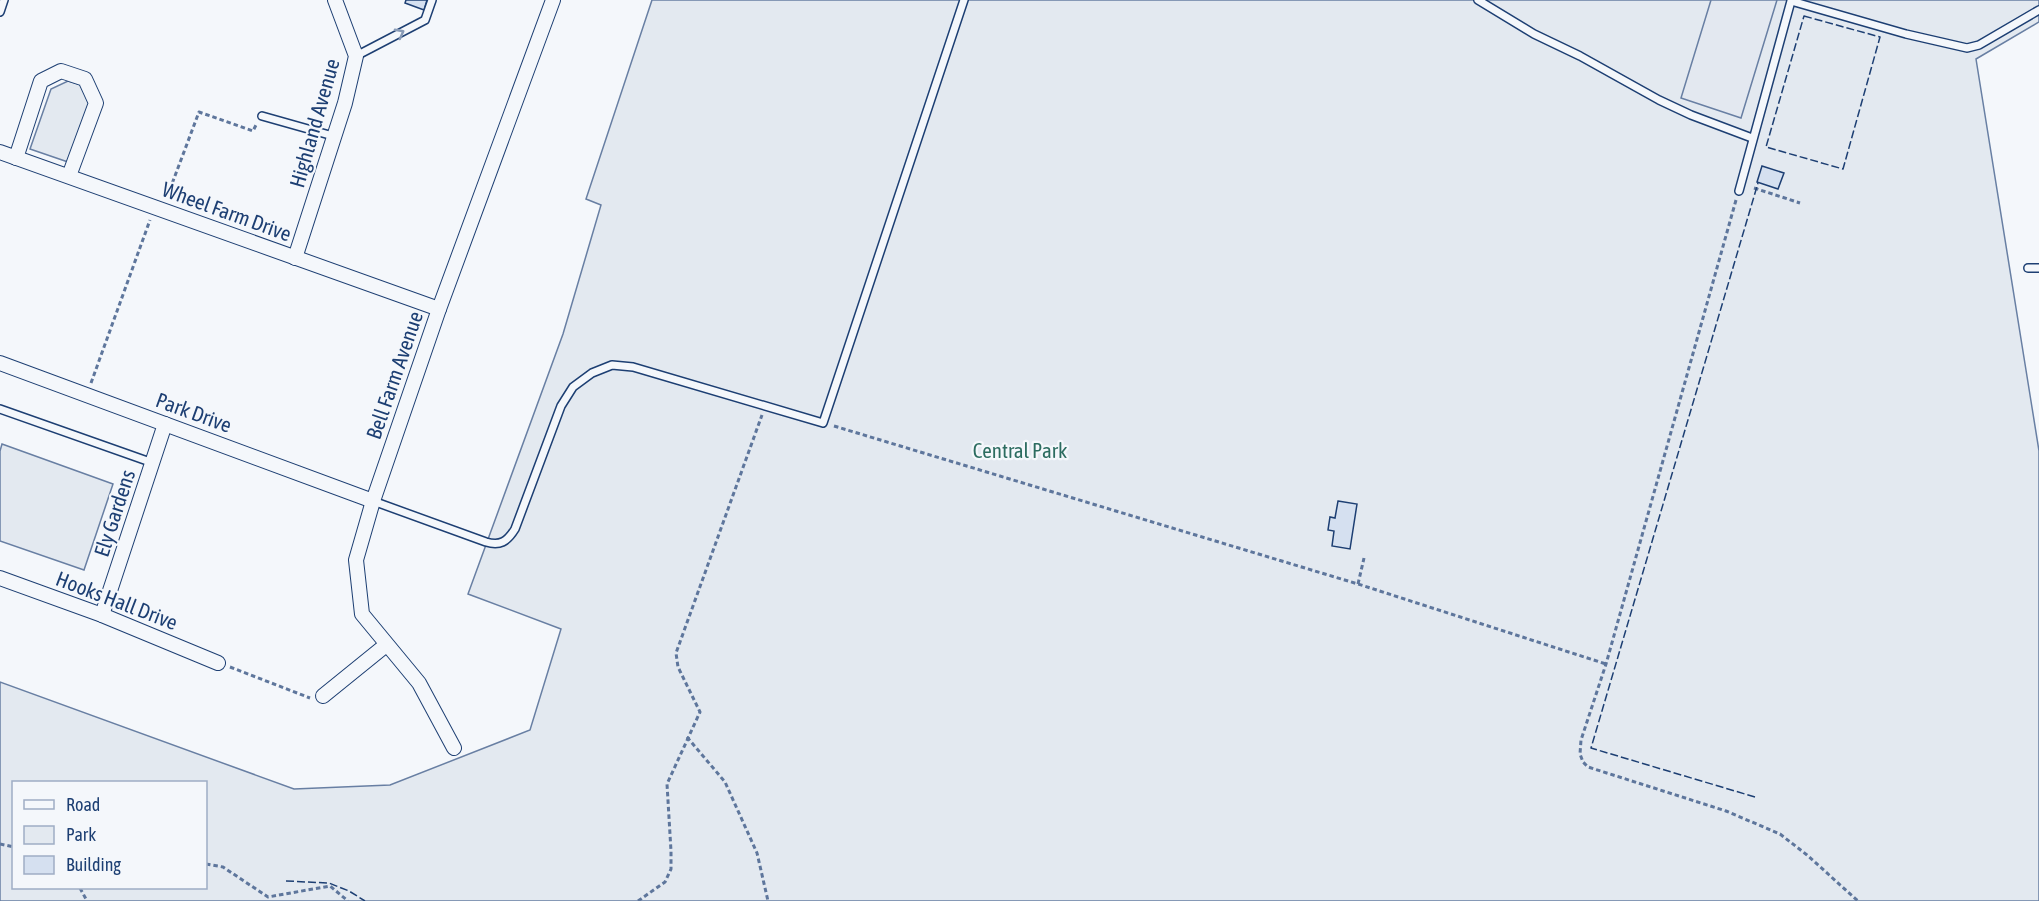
<svg xmlns="http://www.w3.org/2000/svg" width="2039" height="901" font-family="'Asap Condensed',sans-serif">
	<style>
		.green { fill: #e3e9f0; stroke: #687fa3; stroke-width: 1.5; fill-rule: evenodd }
		.parking { fill: #e3e8f0; stroke: #687fa3; stroke-width: 1.5 }
		.building { fill: #d5e0f0; stroke: #1d3f73; stroke-width: 1.5 }
		.lines { fill: none; stroke-linecap: round; stroke-linejoin: round }
		.service-casing { stroke: #1d3f73; stroke-width: 10 }
		.minor-casing { stroke: #1d3f73; stroke-width: 16 }
		.path { stroke: #5e769c; stroke-width: 3; stroke-dasharray: 4.5 3; stroke-linecap: butt }
		.service { stroke: #f4f7fb; stroke-width: 7 }
		.minor { stroke: #f4f7fb; stroke-width: 14 }
		.fence { stroke: #1d3f73; stroke-width: 1.5; stroke-dasharray: 8 3; stroke-linecap: butt }
		.oneway { stroke: #889bb7 }
		.labels { text-anchor: middle; dominant-baseline: central; stroke-width: 4.5; stroke-linejoin: round; paint-order: stroke }
		.street-label { font-size: 21px; fill: #1d3f73; stroke: #f4f7fb }
		.park-label { font-size: 21px; fill: #2c6c60; stroke: #f4f7fb }
	</style>
	<rect width="100%" height="100%" fill="#f4f7fb"/>
	<g class="green">
		<path d="M652 0H2039V22L1976 59 2039 451V901H0V682L294 789 390 785 530 730 561 629 468 594 563 334 601 205 586 199ZM14 782H206V888H14Z"/>
		<path d="M68 81 84 86 90 104 68 162 30 149 51 89Z"/>
		<path d="M2 444 113 484 84 570 0 541V451Z"/>
	</g>
	<path class="parking" d="M1711 0H1777L1741 118 1681 98Z"/>
	<g class="building">
		<path d="M406 0H427L424 10 405 3Z"/>
		<path d="M1762 166 1784 173 1778 189 1757 182Z"/>
		<path d="M1338 501 1357 504 1350 549 1332 546 1334 531 1328 530 1330 517 1335 518Z"/>
	</g>
	<g class="lines">
		<defs>
			<g id="service">
				<path d="M1478 0 1534 34 1580 56 1659 100 1691 115 1752 138"/>
				<path d="M0 12 4 0"/>
				<path d="M356 56 425 20 432 0"/>
				<path d="M262 116 333 136"/>
				<path d="M1739 191 1791 1 1906 34 1967 48 1979 45 2039 10"/>
				<path d="M2028 268H2039"/>
				<path d="M0 409 153 463"/>
				<path d="M373 501 486 542C500 546 507 542 515 529L561 406 573 387 592 373 612 365 633 367 823 423 964 0"/>
			</g>
			<g id="minor">
				<path d="M0 152 439 309"/>
				<path d="M16 158 41 81 61 71 85 79 96 103 69 176"/>
				<path d="M295 258 345 103 356 56 335 0"/>
				<path d="M0 363 373 501"/>
				<path d="M0 578 102 615 218 663"/>
				<path d="M102 615 165 424"/>
				<path d="M323 696 386 645"/>
				<path d="M454 748 419 683 362 614 356 560 373 501 439 309 553 0"/>
			</g>
		</defs>
		<use href="#service" class="service-casing"/>
		<use href="#minor" class="minor-casing"/>
		<g class="path">
			<path d="M1754 188 1800 203"/>
			<path d="M167 197 199 112 253 131 256 125"/>
			<path d="M1736 200 1606 664 1581 740 1580 754 1583 762 1588 767 1726 811 1780 834 1807 855 1858 901"/>
			<path d="M91 383 150 220"/>
			<path d="M834 426 1358 584 1606 664"/>
			<path d="M1358 584 1364 558"/>
			<path d="M230 667 310 698"/>
			<path d="M687 737 725 782 757 853 768 901"/>
			<path d="M0 844 14 847"/>
			<path d="M206 864 223 867 268 897 330 886 348 901"/>
			<path d="M80 888 87 901"/>
			<path d="M638 901 665 882 671 869V851L667 784 700 712 678 667 676 653 762 415"/>
		</g>
		<use href="#service" class="service"/>
		<use href="#minor" class="minor"/>
		<g class="fence">
			<path d="M1804 16 1880 37 1843 169 1766 147Z"/>
			<path d="M1755 797 1591 748 1758 183"/>
			<path d="M286 881 329 883 349 891 365 901"/>
		</g>
	</g>
	<defs><path id="oneway-chevron" d="M-2-3.5L2.5 0L-2 3.5" fill="none" stroke-width="1.6" stroke-linecap="round" stroke-linejoin="round" transform="scale(1.5)"/></defs>
	<use class="oneway" href="#oneway-chevron" transform="translate(400 33) rotate(-28)"/>
	<g class="labels">
		<g class="street-label">
			<text transform="translate(314 123) rotate(-74)">Highland Avenue</text>
			<text transform="translate(227 211) rotate(20)">Wheel Farm Drive</text>
			<text transform="translate(394 375) rotate(-71)">Bell Farm Avenue</text>
			<text transform="translate(194 412) rotate(20)">Park Drive</text>
			<text transform="translate(114 513) rotate(-72)">Ely Gardens</text>
			<text transform="translate(117 600) rotate(21)">Hooks Hall Drive</text>
		</g>
		<g class="park-label">
			<text x="1020" y="450">Central Park</text>
		</g>
	</g>
	<rect x="12" y="781" width="195" height="108" fill="#f4f7fb" stroke="#9eadc5" stroke-width="1.5"/>
	<rect x="24" y="800" width="30" height="9" fill="#f4f7fb" stroke="#9eadc5" stroke-width="1.5"/>
	<text x="66" y="811" font-size="18" fill="#1d3f73">Road</text>
	<rect x="24" y="826" width="30" height="18" fill="#e3e9f0" stroke="#9eadc5" stroke-width="1.5"/>
	<text x="66" y="841" font-size="18" fill="#1d3f73">Park</text>
	<rect x="24" y="856" width="30" height="18" fill="#d5e0f0" stroke="#9eadc5" stroke-width="1.5"/>
	<text x="66" y="871" font-size="18" fill="#1d3f73">Building</text>
</svg>
